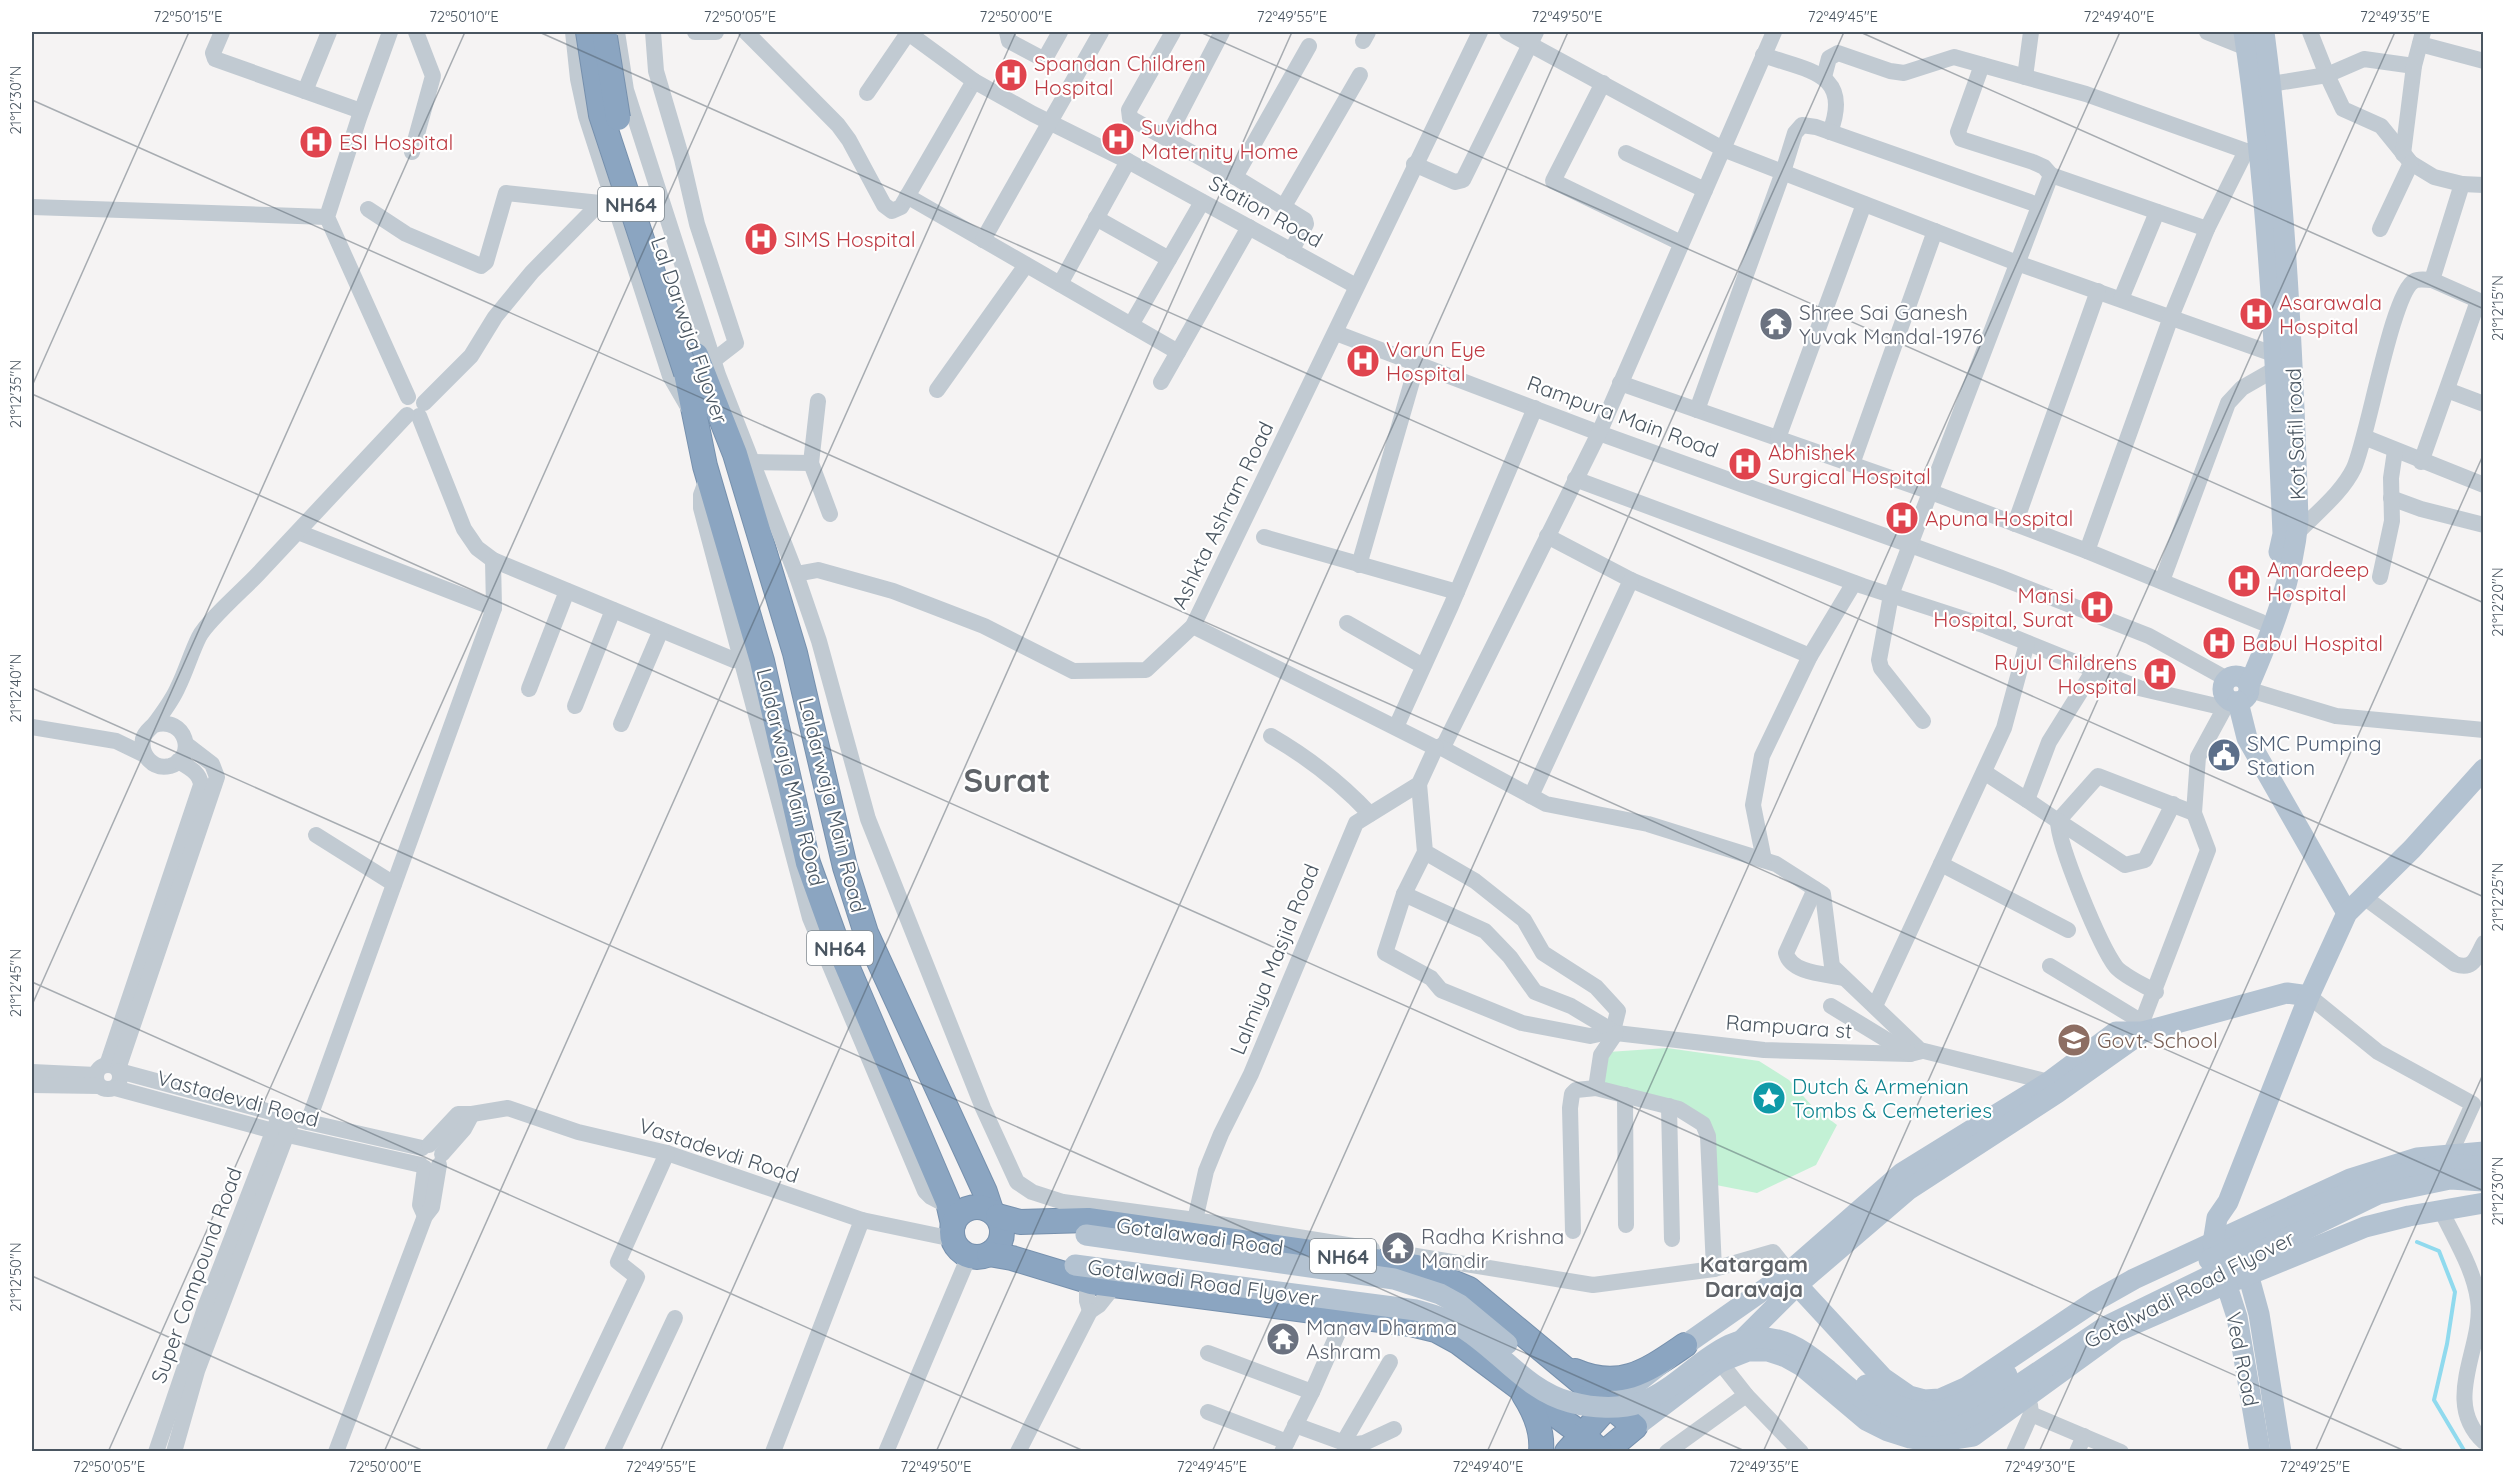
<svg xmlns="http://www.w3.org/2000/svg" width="2515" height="1483" font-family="Quicksand,sans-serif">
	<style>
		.green { fill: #c3f1d5 }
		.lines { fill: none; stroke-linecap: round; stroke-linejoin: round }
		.stream { stroke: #90daee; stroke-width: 4 }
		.highway-casing { stroke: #7690ad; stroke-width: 26 }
		.minor { stroke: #c1cad2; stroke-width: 16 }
		.major { stroke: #b3c2d1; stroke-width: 21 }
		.highway { stroke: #8ba5c1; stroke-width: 24 }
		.highway-bridge-casing { stroke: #7690ad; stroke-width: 26; stroke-linecap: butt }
		.major-bridge { stroke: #b3c2d1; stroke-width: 21 }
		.highway-bridge { stroke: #8ba5c1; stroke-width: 24 }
		.ticks { fill: none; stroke: #4a5661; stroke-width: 1.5; stroke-opacity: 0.45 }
		.labels { text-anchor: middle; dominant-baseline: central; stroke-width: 4.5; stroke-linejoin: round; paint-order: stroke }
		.shield { fill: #fff; stroke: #808990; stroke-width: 1.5 }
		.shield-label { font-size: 20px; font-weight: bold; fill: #4a5661 }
		.health-label { font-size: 21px; fill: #be3a42; stroke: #fff; text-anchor: start }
		.street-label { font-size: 21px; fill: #4a5661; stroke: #fff }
		.worship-label { font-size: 21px; fill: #5b616d; stroke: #fff; text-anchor: start }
		.service-label { font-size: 21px; fill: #4e5e75; stroke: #fff; text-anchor: start }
		.education-label { font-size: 21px; fill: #785e54; stroke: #fff; text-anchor: start }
		.culture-label { font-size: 21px; fill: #0d838f; stroke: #fff; text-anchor: start }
		.neighbourhood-label { font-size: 22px; font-weight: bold; fill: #5f6368; stroke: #fff }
		.town-label { font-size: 33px; font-weight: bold; fill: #5f6368; stroke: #fff }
		.neatline { fill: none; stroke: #4a5661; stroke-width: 2 }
		.ticks-label { font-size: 15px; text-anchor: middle; fill: #4a5661 }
	</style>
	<rect width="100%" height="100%" fill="#f5f3f3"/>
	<path class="green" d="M1667 1048 1759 1061 1789 1080 1812 1106 1837 1125 1816 1165 1757 1193 1716 1185 1705 1122 1599 1086 1608 1052Z"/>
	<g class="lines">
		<path class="stream" d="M2417 1242 2439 1251 2455 1292 2447 1344 2434 1400 2465 1452"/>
		<defs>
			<g id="highway">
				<path d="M696 355 735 454 795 653 845 867 866 933 985 1192 991 1210"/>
				<path d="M686 373 705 466 762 661 808 863 835 938 948 1202 953 1224"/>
				<circle cx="977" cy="1232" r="25"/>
				<path d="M998 1216 1020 1222 1088 1220 1416 1267 1469 1289 1635 1427 1605 1452"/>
				<path d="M989 1254 1012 1258 1091 1282 1411 1324 1436 1330 1458 1342 1584 1436 1601 1452"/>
				<path d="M1575 1371C1621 1391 1648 1370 1685 1345"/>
				<path d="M1524 1395C1535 1412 1543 1431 1541 1452"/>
				<path d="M1567 1452 1610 1404"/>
			</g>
		</defs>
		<use href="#highway" class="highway-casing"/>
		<g class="minor">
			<path d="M222 32 213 53 215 59 361 111"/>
			<path d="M390 32 359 118 327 217 408 397"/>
			<path d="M573 32 578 79 586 116 670 376 688 407"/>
			<path d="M617 32 626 90 718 375 796 574 819 641 868 819 983 1108 1017 1182 1032 1192 1063 1202 1195 1220 1372 1249"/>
			<path d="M653 32 656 71 682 159 697 224 736 343 714 360"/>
			<path d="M695 32H716"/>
			<path d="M746 32 838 125 849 140 884 205 892 211 901 207 974 81"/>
			<path d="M907 32 974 81 1033 114 1128 161 1356 286"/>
			<path d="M1007 32 1009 41 1041 58 1047 55 1060 32"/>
			<path d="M1173 32 1129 110 1130 118 1235 177 1305 220 1306 224 1291 251"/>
			<path d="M1507 32 1723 149 2017 263 2276 355 2286 357"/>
			<path d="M2207 32 2247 48"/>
			<path d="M2310 32 2327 75 2364 59 2414 66"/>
			<path d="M1363 41 1368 32"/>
			<path d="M2420 44 2484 61"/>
			<path d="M1763 55C1807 71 1853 72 1830 132"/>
			<path d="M1982 65 1958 132 1961 139 2033 162 2044 167 2051 175 2207 229"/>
			<path d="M1824 77 1829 58 1838 53 1890 71 1904 73 1954 57 2086 94 2246 151"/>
			<path d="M2025 77 2031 32"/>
			<path d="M1603 83 1553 181 1681 243"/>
			<path d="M2271 84 2327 75 2343 109 2381 126 2411 163 2434 177 2462 184 2432 280 2484 303"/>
			<path d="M305 91 329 32"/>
			<path d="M867 93 908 33"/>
			<path d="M1167 138 1222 32"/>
			<path d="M412 152 433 76 416 32"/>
			<path d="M1626 153 1705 190"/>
			<path d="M2403 154 2414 66 2423 32"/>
			<path d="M1414 164 1455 182 1463 180 1536 32"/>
			<path d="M1235 177 1309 46"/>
			<path d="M2462 184 2484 185"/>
			<path d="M907 196 1178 352"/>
			<path d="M1284 206 1360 75"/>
			<path d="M32 207 327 217"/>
			<path d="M368 209 406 234 481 266 486 262 506 193 600 203"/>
			<path d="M1096 218 1169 259"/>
			<path d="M2380 229 2411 163"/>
			<path d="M983 240 1101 32"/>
			<path d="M1060 284 1128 161"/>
			<path d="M2121 299 2157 212"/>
			<path d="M1131 325 1202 202"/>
			<path d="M1336 333 1599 433 1999 577 2149 636 2227 679"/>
			<path d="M1161 382 1249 227"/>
			<path d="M1620 383 1931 492 2087 551 2261 622"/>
			<path d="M937 390 1026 265"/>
			<path d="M2447 390 2484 404"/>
			<path d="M818 401 811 463 830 514"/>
			<path d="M424 403 471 356 495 317 532 272 600 203 607 200"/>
			<path d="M1697 410 1783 172 1795 133 1802 125 1816 127 2038 205"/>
			<path d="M419 416 464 529 477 548 493 560 734 660 753 661"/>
			<path d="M2364 437 2484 485"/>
			<path d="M1778 438 1864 204"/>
			<path d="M753 462 811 463"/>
			<path d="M2421 462 2478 301"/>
			<path d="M1852 464 1935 231"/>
			<path d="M708 476 701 495V508L810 918 925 1191 931 1197 950 1207"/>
			<path d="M1575 479 1863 586 1986 626 2139 688 2225 708"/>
			<path d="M2391 498 2421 509 2484 525"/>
			<path d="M2015 524 2098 291"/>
			<path d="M298 532 494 608 308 1122"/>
			<path d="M2297 533C2316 513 2342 493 2354 468 2368 437 2392 293 2414 281 2419 278 2427 280 2432 280"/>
			<path d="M1547 536 1631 580 1810 656"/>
			<path d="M1264 537 1457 592"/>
			<path d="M2087 551 2171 317 2207 229 2246 151 2270 155"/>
			<path d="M493 560 494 608"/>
			<path d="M1359 565 1417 364"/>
			<path d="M796 574 818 570 893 591 984 626 1073 671 1146 670 1193 626 1480 32"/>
			<path d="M2380 577 2392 521 2391 478 2395 451"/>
			<path d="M2162 581 2228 403 2242 388 2277 368"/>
			<path d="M1347 623 1423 666"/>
			<path d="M1193 626 1434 747H1440L1445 743 1599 433 1774 32"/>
			<path d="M529 689 567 591"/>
			<path d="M2250 690 2336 716 2484 730"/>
			<path d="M575 706 613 610"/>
			<path d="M1923 721 1881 668 1879 660 1891 595 2051 175"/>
			<path d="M621 724 661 630"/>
			<path d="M154 725C186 715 198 758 170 766 153 770 140 755 143 739 145 731 152 728 156 722 164 711 173 699 178 687 186 671 191 653 199 637 207 621 244 589 258 574 308 521 358 468 407 415"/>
			<path d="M32 727 116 741 145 755"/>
			<path d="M1396 727 1451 606 1535 408"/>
			<path d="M1271 736C1309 758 1339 781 1370 814"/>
			<path d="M1440 747 1546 804 1648 824 1776 864 1823 894 1832 966 1920 1050 2049 1082 2053 1088"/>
			<path d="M1984 772 2027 800 2049 742 2094 670"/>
			<path d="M1419 784 1425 852 1404 894 1385 953 1431 978 1441 990 1522 1023 1590 1036 1613 1031 1618 1011 1596 987 1543 953 1524 920 1475 881 1425 852"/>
			<path d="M1531 796 1631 580"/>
			<path d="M2027 800 2058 821 2098 776 2194 813"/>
			<path d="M2058 821C2058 845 2100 946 2116 967 2125 977 2144 985 2156 992"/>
			<path d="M2058 821 2125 865 2145 860 2173 804"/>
			<path d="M316 835 394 884"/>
			<path d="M1764 860 1753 805 1762 756 1810 656 1854 583"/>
			<path d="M1941 864 2068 930"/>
			<path d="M1815 889 1786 953C1791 974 1827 974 1844 978"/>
			<path d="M1404 894 1485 931 1510 957 1535 992 1571 1006 1616 1033 1764 1050 1910 1054 1922 1051"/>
			<path d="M2364 897 2455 964C2474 971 2476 957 2484 943"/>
			<path d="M2050 966 2142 1022"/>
			<path d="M2309 996 2378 1052 2473 1104 2450 1154"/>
			<path d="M1831 1006 1910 1054"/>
			<path d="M1875 1006 2004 728 2027 643"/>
			<path d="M2143 1032 2142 1022 2208 850 2194 813 2198 757 2229 700"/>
			<path d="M1616 1033 1601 1055 1596 1088 1679 1109 1703 1124 1708 1136 1714 1269"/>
			<circle cx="108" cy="1077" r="12"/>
			<path d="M107 1065 201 785C200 772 188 767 178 761"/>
			<path d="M118 1069 217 777 212 764 186 744"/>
			<path d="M119 1071 308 1122 422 1148"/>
			<path d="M32 1072 96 1075"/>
			<path d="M32 1085 99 1086"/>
			<path d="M115 1088 288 1135 421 1165"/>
			<path d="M1625 1095 1626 1225"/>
			<path d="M1669 1106 1672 1239"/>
			<path d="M429 1145 458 1114H472L508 1108 578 1132 667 1153 862 1220 953 1239"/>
			<path d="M442 1154 464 1129 472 1114"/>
			<path d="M425 1168 420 1205 425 1216"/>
			<path d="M2441 1210C2454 1238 2474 1269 2478 1300 2485 1346 2440 1401 2484 1442"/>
			<path d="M1195 1220 1206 1171 1221 1134 1251 1074 1356 823 1419 784 1436 747"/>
			<path d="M1573 1231 1570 1108 1572 1094 1576 1090 1596 1088"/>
			<path d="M1404 1254 1593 1285 1714 1269 1773 1252 1789 1272"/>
			<path d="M1087 1281V1301L1090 1311 1099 1305 1115 1285"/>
			<path d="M1208 1353 1312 1392"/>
			<path d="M1720 1362 1746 1395 1801 1452"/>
			<path d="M1208 1412 1287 1442"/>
			<path d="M2031 1414 2121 1452"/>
			<path d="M1295 1425 1350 1445 1364 1443 1394 1429"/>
			<path d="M1343 1443 1390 1362"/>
			<path d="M156 1452 206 1305 280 1114"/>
			<path d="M174 1452 197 1371 293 1118"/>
			<path d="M336 1452 425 1216 432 1207 439 1165"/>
			<path d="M554 1452 637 1277 618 1262 667 1153"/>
			<path d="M612 1452 675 1318"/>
			<path d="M773 1452 862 1220"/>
			<path d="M886 1452 969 1256"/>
			<path d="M1018 1452 1090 1311"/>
			<path d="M1282 1452 1312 1392 1345 1317"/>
			<path d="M1667 1452 1746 1395"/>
			<path d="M2014 1452 2031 1414 2030 1405"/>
			<path d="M2077 1452 2084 1436"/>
		</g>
		<g class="major">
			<path d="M2244 32C2269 198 2276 367 2283 534L2279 552"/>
			<circle cx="2236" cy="689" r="13"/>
			<path d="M2249 685C2272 632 2293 578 2298 520 2293 357 2285 193 2264 32"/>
			<path d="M2238 702 2247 738 2347 913"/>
			<path d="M2245 1263 2259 1314 2281 1452"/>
			<path d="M1789 1272 1797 1285 1883 1378 1909 1396 1924 1400 1940 1399 1967 1387 2095 1301 2134 1279 2350 1179 2417 1158 2484 1152"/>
			<path d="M1720 1362 1748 1351H1768L1786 1357 1802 1366 1866 1420 1888 1431 1910 1438 1934 1442 1973 1436 2116 1332 2226 1284 2365 1227 2409 1216 2484 1203"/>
			<path d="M1610 1404 1685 1345 1789 1272 1902 1173 2049 1082 2116 1032H2143L2287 993 2309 996"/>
			<path d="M1635 1427 1720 1362 1797 1285 1908 1190 2057 1093 2143 1032"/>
			<path d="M2260 1452 2237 1317 2213 1243 2217 1218 2228 1202 2309 996 2347 913 2412 849 2484 769"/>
		</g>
		<use href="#highway" class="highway"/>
		<defs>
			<g id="highway-bridge">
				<path d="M588 32 601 115 686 373"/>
				<path d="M605 37 618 118"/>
			</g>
		</defs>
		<use href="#highway-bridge" class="highway-bridge-casing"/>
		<g class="major-bridge">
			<path d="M1086 1235 1394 1279 1440 1294 1460 1305 1507 1344"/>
			<path d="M2209 1260 2309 1210 2381 1179 2450 1164 2484 1167"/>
			<path d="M1075 1265 1416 1310C1430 1314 1445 1318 1458 1325 1497 1347 1526 1391 1570 1402 1592 1408 1619 1410 1642 1402 1690 1384 1720 1326 1778 1340 1797 1345 1813 1358 1828 1370 1876 1411 1916 1448 1980 1411L2105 1327 2378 1194 2450 1179 2484 1181"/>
			<path d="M1866 1385C1923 1432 1954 1410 2007 1375"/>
		</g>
		<use href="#highway-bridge" class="highway-bridge"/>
	</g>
	<path class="ticks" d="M539 32 2484 897M1200 32 2484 603M1860 32 2484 309M32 100 2484 1191M32 386 189 32M32 394 2407 1452M32 688 1747 1452M32 982 1086 1452M32 1005 465 32M32 1276 426 1452M108 1452 741 32M384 1452 1016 32M660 1452 1292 32M936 1452 1568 32M1212 1452 1844 32M1487 1452 2120 32M1763 1452 2395 32M2039 1452 2484 453M2315 1452 2484 1072"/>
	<defs>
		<symbol id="hospital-disc" viewBox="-11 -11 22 22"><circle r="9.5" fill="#e0444e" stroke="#fff"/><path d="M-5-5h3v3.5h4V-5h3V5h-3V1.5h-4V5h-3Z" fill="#fff"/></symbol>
		<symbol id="temple-disc" viewBox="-11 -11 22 22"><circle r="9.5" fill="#6b7280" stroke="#fff"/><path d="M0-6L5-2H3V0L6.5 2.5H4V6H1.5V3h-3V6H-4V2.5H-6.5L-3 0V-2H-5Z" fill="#fff"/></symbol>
		<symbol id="civic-disc" viewBox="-11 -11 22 22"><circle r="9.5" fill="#5c6f8a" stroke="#fff"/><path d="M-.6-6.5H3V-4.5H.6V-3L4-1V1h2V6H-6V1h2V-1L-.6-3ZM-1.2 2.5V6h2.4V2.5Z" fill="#fff"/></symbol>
		<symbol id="school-disc" viewBox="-11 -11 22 22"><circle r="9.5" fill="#8d6e63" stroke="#fff"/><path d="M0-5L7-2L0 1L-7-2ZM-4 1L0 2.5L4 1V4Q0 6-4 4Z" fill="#fff"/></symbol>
		<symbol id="sight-disc" viewBox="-11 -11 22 22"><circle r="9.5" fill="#0f9aa8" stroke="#fff"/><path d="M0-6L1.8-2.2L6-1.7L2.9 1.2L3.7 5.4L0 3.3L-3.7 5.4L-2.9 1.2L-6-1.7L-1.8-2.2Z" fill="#fff"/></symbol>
	</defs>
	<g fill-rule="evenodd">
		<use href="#hospital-disc" x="992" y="56" width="38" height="38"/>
		<use href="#hospital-disc" x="1099" y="120" width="38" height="38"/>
		<use href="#hospital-disc" x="297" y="123" width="38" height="38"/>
		<use href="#hospital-disc" x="742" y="220" width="38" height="38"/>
		<use href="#hospital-disc" x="2237" y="295" width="38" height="38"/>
		<use href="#temple-disc" x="1757" y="305" width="38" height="38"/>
		<use href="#hospital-disc" x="1344" y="342" width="38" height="38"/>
		<use href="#hospital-disc" x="1726" y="445" width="38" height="38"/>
		<use href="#hospital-disc" x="1883" y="499" width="38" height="38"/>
		<use href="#hospital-disc" x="2225" y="562" width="38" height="38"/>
		<use href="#hospital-disc" x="2078" y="588" width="38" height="38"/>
		<use href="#hospital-disc" x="2200" y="624" width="38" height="38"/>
		<use href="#hospital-disc" x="2141" y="655" width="38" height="38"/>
		<use href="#civic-disc" x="2205" y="736" width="38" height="38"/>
		<use href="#school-disc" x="2055" y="1021" width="38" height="38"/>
		<use href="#sight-disc" x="1750" y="1079" width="38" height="38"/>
		<use href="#temple-disc" x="1379" y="1229" width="38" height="38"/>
		<use href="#temple-disc" x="1264" y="1320" width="38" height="38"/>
	</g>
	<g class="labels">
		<g class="shield">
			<rect x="598" y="187" width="66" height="34" rx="4.5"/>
			<rect x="807" y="931" width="66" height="34" rx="4.5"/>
			<rect x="1310" y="1239" width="66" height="34" rx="4.5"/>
		</g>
		<g class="shield-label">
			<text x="631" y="204">NH64</text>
			<text x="840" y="948">NH64</text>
			<text x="1343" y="1256">NH64</text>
		</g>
		<g class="health-label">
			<text x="1034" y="63">Spandan Children<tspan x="1034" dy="24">Hospital</tspan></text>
			<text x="1141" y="127">Suvidha<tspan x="1141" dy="24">Maternity Home</tspan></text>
			<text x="339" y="142">ESI Hospital</text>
			<text x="784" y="239">SIMS Hospital</text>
			<text x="2279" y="302">Asarawala<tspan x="2279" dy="24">Hospital</tspan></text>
			<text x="1386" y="349">Varun Eye<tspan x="1386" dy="24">Hospital</tspan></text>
			<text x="1768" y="452">Abhishek<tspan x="1768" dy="24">Surgical Hospital</tspan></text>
			<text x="1925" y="518">Apuna Hospital</text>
			<text x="2267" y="569">Amardeep<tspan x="2267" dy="24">Hospital</tspan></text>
			<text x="2074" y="595" text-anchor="end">Mansi<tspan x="2074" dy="24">Hospital, Surat</tspan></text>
			<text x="2242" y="643">Babul Hospital</text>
			<text x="2137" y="662" text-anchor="end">Rujul Childrens<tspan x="2137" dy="24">Hospital</tspan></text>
		</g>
		<g class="street-label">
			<text transform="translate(1266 211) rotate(29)">Station Road</text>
			<text transform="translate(690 330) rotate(71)">Lal Darwaja Flyover</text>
			<text transform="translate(1623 416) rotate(20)">Rampura Main Road</text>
			<text transform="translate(2295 434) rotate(-92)">Kot Safil road</text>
			<text transform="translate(1222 515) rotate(-64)">Ashkta Ashram Road</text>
			<text transform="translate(791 777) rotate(76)">Laldarwaja Main ROad</text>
			<text transform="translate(833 805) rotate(76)">Laldarwaja Main Road</text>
			<text transform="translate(1274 959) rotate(-68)">Lalmiya Masjid Road</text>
			<text transform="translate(1789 1026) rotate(4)">Rampuara st</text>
			<text transform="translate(238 1098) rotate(15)">Vastadevdi Road</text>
			<text transform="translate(719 1150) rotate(18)">Vastadevdi Road</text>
			<text transform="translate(1200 1236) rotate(8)">Gotalawadi Road</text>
			<text transform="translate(196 1275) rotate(-70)">Super Compound Road</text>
			<text transform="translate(1203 1282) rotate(8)">Gotalwadi Road Flyover</text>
			<text transform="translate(2189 1289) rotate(-27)">Gotalwadi Road Flyover</text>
			<text transform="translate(2243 1359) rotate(79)">Ved Road</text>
		</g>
		<g class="worship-label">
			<text x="1799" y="312">Shree Sai Ganesh<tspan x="1799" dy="24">Yuvak Mandal-1976</tspan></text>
			<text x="1421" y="1236">Radha Krishna<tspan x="1421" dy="24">Mandir</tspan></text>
			<text x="1306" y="1327">Manav Dharma<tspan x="1306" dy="24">Ashram</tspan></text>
		</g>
		<g class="service-label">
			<text x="2247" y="743">SMC Pumping<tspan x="2247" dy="24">Station</tspan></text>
		</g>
		<g class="education-label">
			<text x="2097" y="1040">Govt. School</text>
		</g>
		<g class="culture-label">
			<text x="1792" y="1086">Dutch &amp; Armenian<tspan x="1792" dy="24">Tombs &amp; Cemeteries</tspan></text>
		</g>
		<g class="neighbourhood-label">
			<text x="1754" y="1264">Katargam<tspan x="1754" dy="25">Daravaja</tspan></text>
		</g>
		<g class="town-label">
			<text x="1007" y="779">Surat</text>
		</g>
	</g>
	<rect width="2515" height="1483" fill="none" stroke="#ffffff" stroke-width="66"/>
	<rect x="33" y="33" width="2449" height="1417" class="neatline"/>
	<g class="ticks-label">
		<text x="188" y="22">72°50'15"E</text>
		<text x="464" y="22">72°50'10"E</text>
		<text x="740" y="22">72°50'05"E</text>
		<text x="1016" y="22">72°50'00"E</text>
		<text x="1292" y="22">72°49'55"E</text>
		<text x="1567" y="22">72°49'50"E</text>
		<text x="1843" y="22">72°49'45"E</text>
		<text x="2119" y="22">72°49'40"E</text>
		<text x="2395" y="22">72°49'35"E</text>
		<text transform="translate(16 100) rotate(-90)" y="5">21°12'30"N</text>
		<text transform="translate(2498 308) rotate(-90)" y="5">21°12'15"N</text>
		<text transform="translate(16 394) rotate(-90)" y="5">21°12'35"N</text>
		<text transform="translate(2498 602) rotate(-90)" y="5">21°12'20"N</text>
		<text transform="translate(16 688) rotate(-90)" y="5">21°12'40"N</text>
		<text transform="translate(2498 897) rotate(-90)" y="5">21°12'25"N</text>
		<text transform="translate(16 983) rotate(-90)" y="5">21°12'45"N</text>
		<text transform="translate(2498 1191) rotate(-90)" y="5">21°12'30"N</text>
		<text transform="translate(16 1277) rotate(-90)" y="5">21°12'50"N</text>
		<text x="109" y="1472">72°50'05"E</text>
		<text x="385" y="1472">72°50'00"E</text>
		<text x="661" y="1472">72°49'55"E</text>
		<text x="936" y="1472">72°49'50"E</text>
		<text x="1212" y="1472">72°49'45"E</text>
		<text x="1488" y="1472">72°49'40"E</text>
		<text x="1764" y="1472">72°49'35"E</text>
		<text x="2040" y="1472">72°49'30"E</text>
		<text x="2315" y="1472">72°49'25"E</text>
	</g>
</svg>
